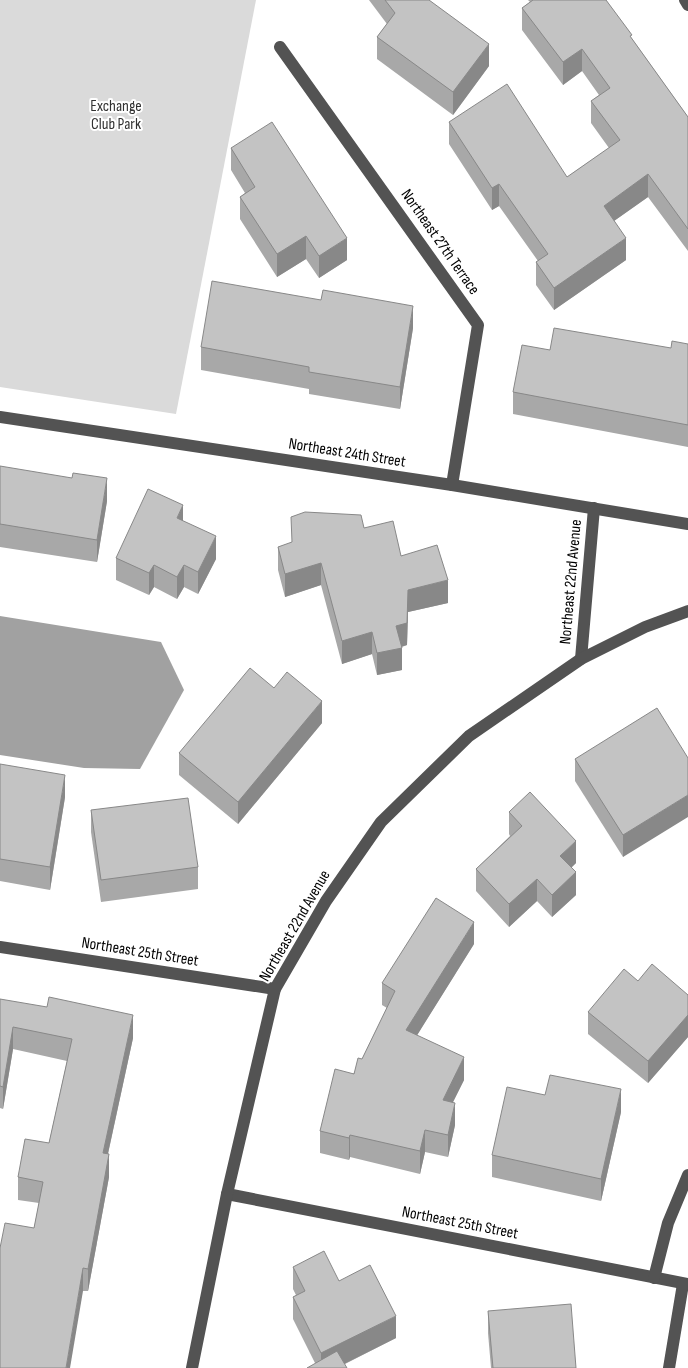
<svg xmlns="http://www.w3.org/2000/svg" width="688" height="1368" font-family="'Sofia Sans Condensed',sans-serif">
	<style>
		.green { fill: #dadada }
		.water { fill: #a1a1a1 }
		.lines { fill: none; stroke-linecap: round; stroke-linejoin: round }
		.minor { stroke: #535353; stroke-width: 12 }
		.wall { fill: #a8a8a8 }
		.shaded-wall { fill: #888 }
		.building { fill: #c3c3c3; stroke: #888 }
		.labels { text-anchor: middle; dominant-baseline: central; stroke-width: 4; stroke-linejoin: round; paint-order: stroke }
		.park-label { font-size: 16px; fill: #313131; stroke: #fff }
		.street-label { font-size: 16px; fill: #000; stroke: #fff }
	</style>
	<rect width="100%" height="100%" fill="#fff"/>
	<path class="green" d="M0 0H256L176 414 0 387Z"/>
	<path class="water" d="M0 616 161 642 184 690 140 769 84 768 0 755Z"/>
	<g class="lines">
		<g class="minor">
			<path d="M685 0 688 5"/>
			<path d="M280 47 478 325 452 485"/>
			<path d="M0 417 452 485 688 524"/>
			<path d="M581 659 594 508"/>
			<path d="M0 947 275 989"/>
			<path d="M227 1194 688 1284"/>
			<path d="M654 1278 668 1223 688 1175"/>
			<path d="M192 1368 227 1194 275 989 326 901 381 822 469 736 581 659 645 627 688 611"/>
			<path d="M669 1368 683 1284"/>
		</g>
	</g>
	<g class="wall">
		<path d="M369 0H429L489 66 453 115 377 59V37L387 24Z"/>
		<path d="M528 0H606L632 39 688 117V251L648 197 614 221 626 260 554 310 536 285V262L538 261 499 206 492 210 449 144V122L567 177 609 148 591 123V101L599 95 582 71 563 85 522 30V8L530 2Z"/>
		<path d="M231 148 347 260 319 278 306 259 277 277 240 219V197L245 193 231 170Z"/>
		<path d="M413 328 400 409 309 394V389L201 370V347Z"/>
		<path d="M688 344V447L513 414V392L550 350 671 348Z"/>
		<path d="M0 466 107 501 97 562 0 547Z"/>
		<path d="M183 521 216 559 198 594 184 587 177 599 154 587 149 595 116 580V558Z"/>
		<path d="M364 528 401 556 448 603 408 612 407 645 402 647V670L377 675 372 654 342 664 321 585 285 597 278 570V547Z"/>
		<path d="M274 688 322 723 238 824 179 775V753Z"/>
		<path d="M688 758 623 857 575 781V759Z"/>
		<path d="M0 764 65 797 50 890 0 881Z"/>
		<path d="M91 810 198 867V889L101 902 91 832Z"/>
		<path d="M509 812 576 863 571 868 576 895 552 917 537 901 509 927 476 891V869L510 836 509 834Z"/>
		<path d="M474 944 417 1035 464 1080 453 1102 455 1125 448 1157 425 1152 420 1174 350 1157 349 1160 320 1153V1131L362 1059 387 1008 382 1005V983Z"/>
		<path d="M638 981 688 995V1037L648 1083 588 1034V1012Z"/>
		<path d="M0 999 133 1038 108 1154 109 1177 88 1291H83L34 1228 39 1203 18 1200V1177L49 1143 67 1061 13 1049 3 1109 0 1108Z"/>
		<path d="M621 1112 601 1201 492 1177V1155Z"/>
		<path d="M293 1267 339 1281 396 1338 345 1364 315 1363 293 1319V1297L296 1295 293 1289Z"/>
		<path d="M488 1311 576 1368H491L488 1333Z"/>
	</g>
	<g class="shaded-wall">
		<path d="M489 44V66L453 115V92Z"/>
		<path d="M582 49V71L563 85V62Z"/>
		<path d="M648 174V197L604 228V206Z"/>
		<path d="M499 184V206L492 210V188Z"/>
		<path d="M306 236V259L277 277V254Z"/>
		<path d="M347 238V260L319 278V256Z"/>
		<path d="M626 238V260L554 310V288Z"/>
		<path d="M413 306V328L400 409V387Z"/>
		<path d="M107 478V501L97 562V540Z"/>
		<path d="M183 505V527L177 518Z"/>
		<path d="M216 536V559L198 594V572Z"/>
		<path d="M321 563V585L285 597V574Z"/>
		<path d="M154 565V587L149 595V573Z"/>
		<path d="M184 565V587L177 599V577Z"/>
		<path d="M448 580V603L408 612 407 645 396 648V626L408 590Z"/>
		<path d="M372 632V654L342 664V641Z"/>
		<path d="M402 648V670L377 675V653Z"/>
		<path d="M322 701V723L238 824V802Z"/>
		<path d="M65 775V797L50 890V867Z"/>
		<path d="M688 795V817L623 857V835Z"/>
		<path d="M576 841V863L560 878V856Z"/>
		<path d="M576 872V895L552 917V895Z"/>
		<path d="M537 879V901L509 927V904Z"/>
		<path d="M474 922V944L406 1053V1030Z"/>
		<path d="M133 1015V1038L103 1176V1153Z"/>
		<path d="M688 1015V1037L648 1083V1061Z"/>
		<path d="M13 1027V1049L3 1109V1087Z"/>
		<path d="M464 1057V1080L443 1122V1100Z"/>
		<path d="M621 1089V1112L601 1201V1179Z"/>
		<path d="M455 1103V1125L448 1157V1135Z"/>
		<path d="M425 1130V1152L420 1174V1151Z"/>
		<path d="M350 1135V1157L349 1160V1138Z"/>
		<path d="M109 1154V1177L88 1291V1269Z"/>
		<path d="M83 1268V1291L70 1368H66Z"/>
		<path d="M396 1316V1338L336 1368H321V1353Z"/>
	</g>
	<g class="building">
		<path d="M385 0H429L489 44 453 92 377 37 395 13Z"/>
		<path d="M533 0H606L632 35 630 36 688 117V229L648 174 604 206 626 238 554 288 536 262 548 254 499 184 492 188 449 122 507 84 567 177 620 140 591 101 610 88 582 49 563 62 522 8Z"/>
		<path d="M272 122 347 238 319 256 306 236 277 254 240 197 255 187 231 148Z"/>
		<path d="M212 281 321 300 323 290 413 306 400 387 309 372V367L201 347Z"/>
		<path d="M554 328 671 348 672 341 688 344V425L513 392 522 345 550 350Z"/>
		<path d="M0 466 72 478 73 473 107 478 97 540 0 524Z"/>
		<path d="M148 489 183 505 177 518 216 536 198 572 184 565 177 577 154 565 149 573 116 558Z"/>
		<path d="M305 512 361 515 364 528 393 521 401 556 437 545 448 580 408 590 407 623 396 626 402 648 377 653 372 632 342 641 321 563 285 574 278 547 292 542 291 517Z"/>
		<path d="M250 668 274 688 287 672 322 701 238 802 179 753Z"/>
		<path d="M657 708 688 758V795L623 835 575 759Z"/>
		<path d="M0 764 65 775 50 867 0 859Z"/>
		<path d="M530 792 576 841 560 856 576 872 552 895 537 879 509 904 476 869 522 826 509 812Z"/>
		<path d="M188 798 198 867 101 880 91 810Z"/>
		<path d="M436 898 474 922 406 1030 464 1057 443 1100 455 1103 448 1135 425 1130 420 1151 350 1135 349 1138 320 1131 335 1069 354 1074 358 1058 362 1059 395 991 382 983Z"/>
		<path d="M652 964 688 995V1015L648 1061 588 1012 624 969 638 981Z"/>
		<path d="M49 997 133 1015 103 1153 109 1154 88 1269 83 1268 66 1368H0V1248L5 1223 34 1228 43 1182 18 1177 25 1139 49 1143 72 1039 13 1027 3 1087 0 1086V999L47 1007Z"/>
		<path d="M550 1075 621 1089 601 1179 492 1155 507 1087 545 1095Z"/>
		<path d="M324 1251 339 1281 370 1265 396 1316 321 1353 293 1297 305 1291 293 1267Z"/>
		<path d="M571 1304 576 1368H493L488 1311Z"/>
		<path d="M337 1351 347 1368H307Z"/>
	</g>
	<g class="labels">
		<g class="park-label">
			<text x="116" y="106">Exchange<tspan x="116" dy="18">Club Park</tspan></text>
		</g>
		<g class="street-label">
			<text transform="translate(440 242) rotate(55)">Northeast 27th Terrace</text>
			<text transform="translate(347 453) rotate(9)">Northeast 24th Street</text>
			<text transform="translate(571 582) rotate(-85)">Northeast 22nd Avenue</text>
			<text transform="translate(295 926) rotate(-60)">Northeast 22nd Avenue</text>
			<text transform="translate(140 952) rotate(9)">Northeast 25th Street</text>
			<text transform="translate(460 1223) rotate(11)">Northeast 25th Street</text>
		</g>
	</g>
</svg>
